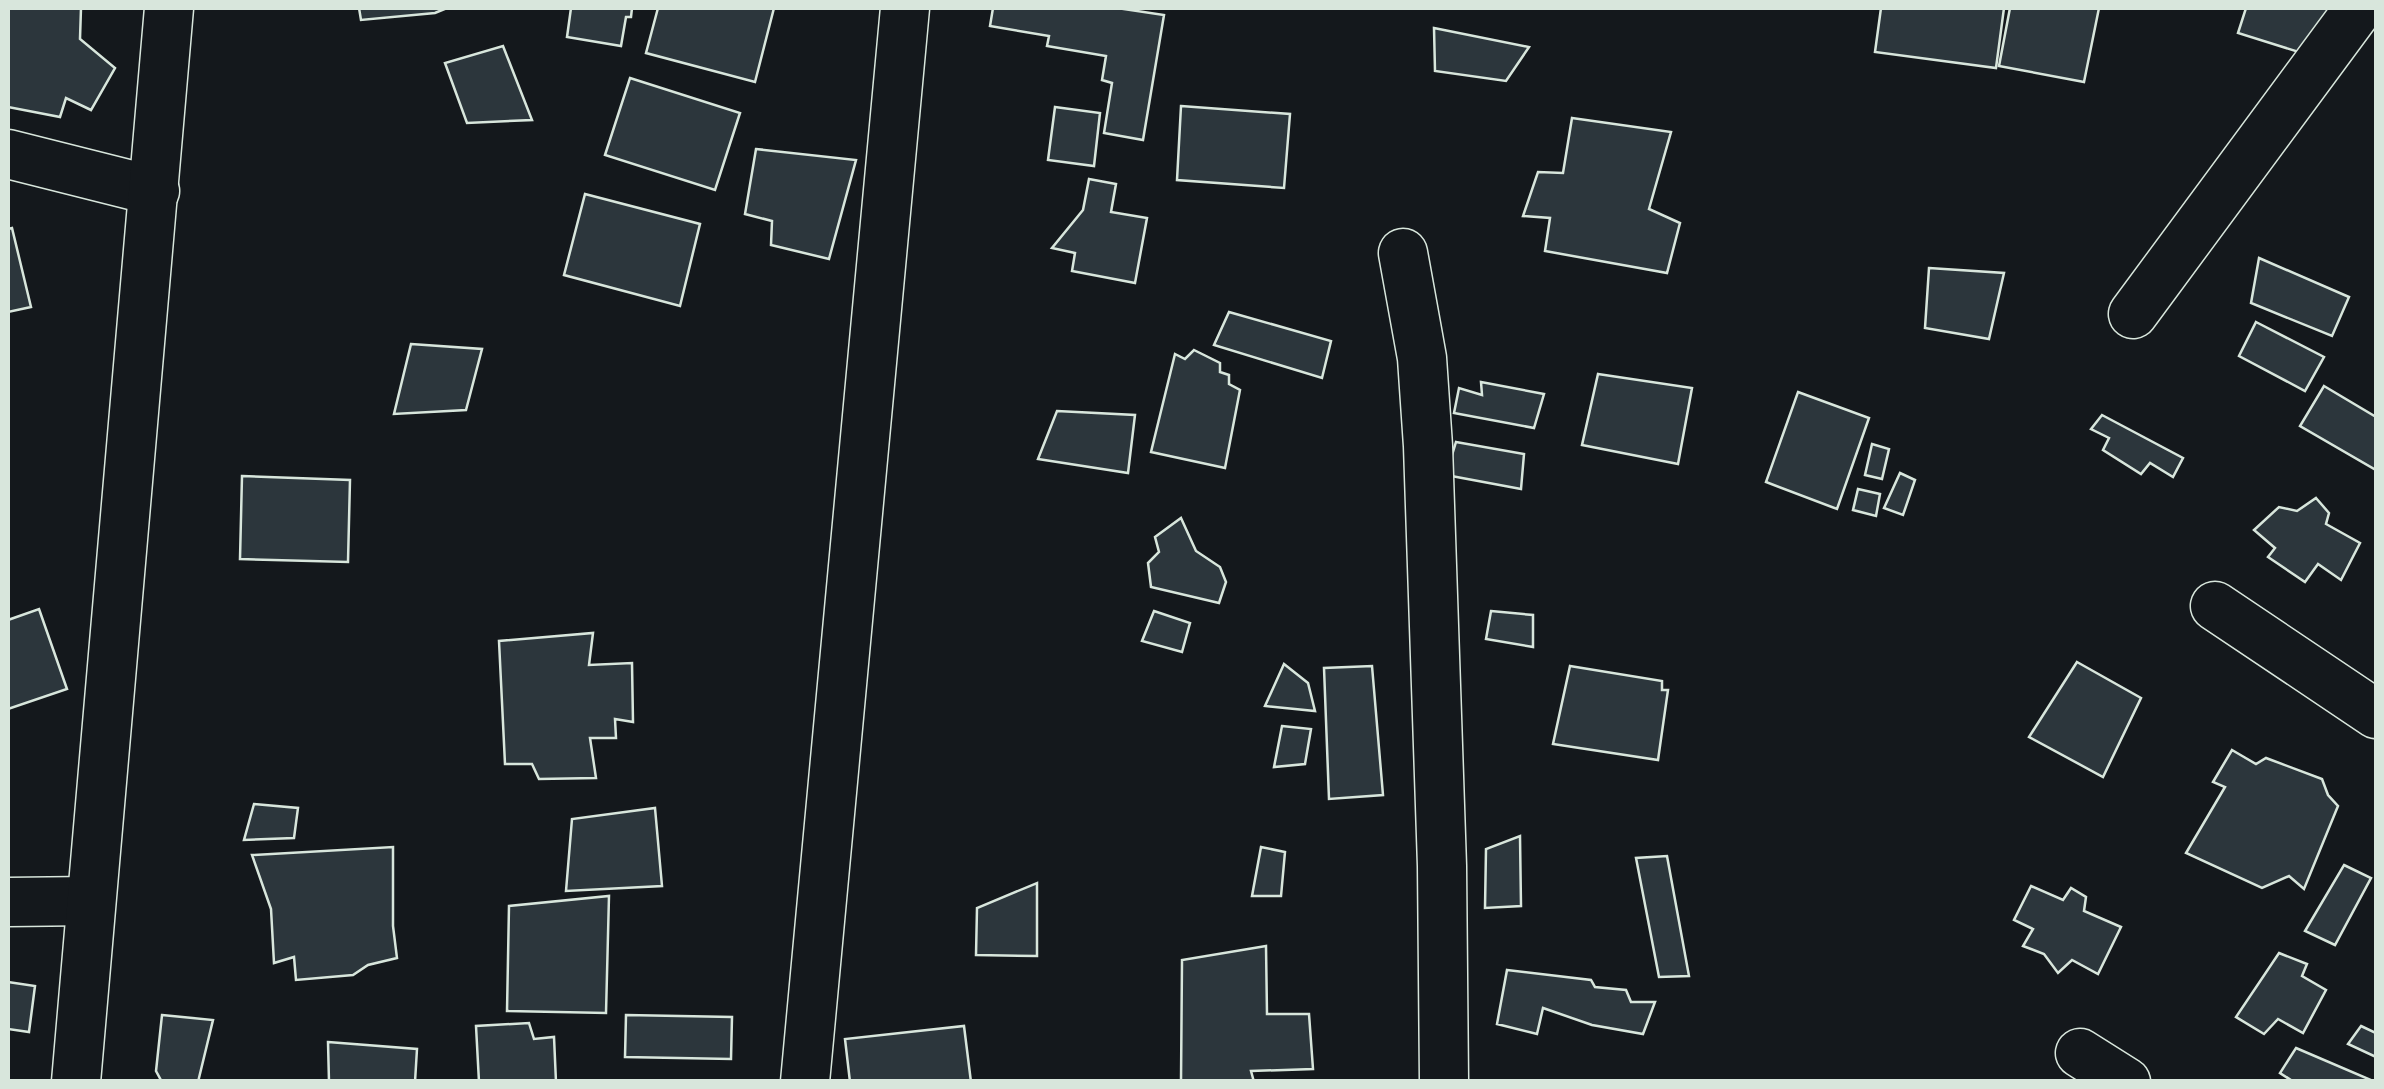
<svg xmlns="http://www.w3.org/2000/svg" width="2384" height="1089" font-family="Montserrat,sans-serif">
	<style>
		.building { fill: #2c363c; stroke: #d8e6dc; stroke-width: 2.5 }
		.lines { fill: none; stroke-linecap: round; stroke-linejoin: round }
		.minor-casing { stroke: #d8e6dc; stroke-width: 51 }
		.minor { stroke: #14181c; stroke-width: 48 }
	</style>
	<rect width="100%" height="100%" fill="#14181c"/>
	<g class="building">
		<path d="M8 8H81L80 39 115 68 91 110 66 98 60 117 8 107Z"/>
		<path d="M359 8H447L435 13 361 20Z"/>
		<path d="M571 8H632L631 17H626L621 46 567 37Z"/>
		<path d="M658 8H774L755 82 646 53Z"/>
		<path d="M993 8H1117L1164 15 1143 140 1104 133 1112 83 1102 80 1106 56 1047 46 1049 36 990 26Z"/>
		<path d="M1881 8H2004L1996 68 1875 52Z"/>
		<path d="M2010 8H2099L2084 82 1999 66Z"/>
		<path d="M2246 8H2334L2318 58 2238 33Z"/>
		<path d="M1434 28 1529 47 1506 81 1435 71Z"/>
		<path d="M503 46 532 120 467 123 445 63Z"/>
		<path d="M630 78 740 113 715 190 605 155Z"/>
		<path d="M1181 106 1290 114 1284 188 1177 180Z"/>
		<path d="M1055 107 1100 113 1094 166 1048 160Z"/>
		<path d="M1572 118 1671 132 1649 209 1680 223 1667 273 1545 251 1550 218 1523 216 1538 172 1563 173Z"/>
		<path d="M756 149 856 160 829 259 771 245 772 221 745 214Z"/>
		<path d="M1089 179 1116 184 1111 212 1147 218 1135 283 1072 271 1075 253 1052 248 1083 210Z"/>
		<path d="M585 194 700 224 680 306 564 275Z"/>
		<path d="M12 228 31 307 8 312V229Z"/>
		<path d="M2259 258 2349 297 2332 336 2251 303Z"/>
		<path d="M1929 268 2004 273 1989 339 1925 328Z"/>
		<path d="M1229 312 1331 341 1322 378 1214 345Z"/>
		<path d="M2256 322 2324 357 2305 391 2239 356Z"/>
		<path d="M411 344 482 349 466 410 394 414Z"/>
		<path d="M1194 350 1220 363V372L1229 375V384L1240 390 1225 468 1151 452 1175 354 1185 359Z"/>
		<path d="M1598 374 1692 388 1678 464 1582 445Z"/>
		<path d="M1481 382 1544 394 1534 428 1454 413 1459 388 1482 395Z"/>
		<path d="M2324 386 2376 417V470L2300 426Z"/>
		<path d="M1798 392 1869 418 1837 509 1766 482Z"/>
		<path d="M1057 411 1135 415 1128 473 1038 459Z"/>
		<path d="M2102 415 2183 458 2173 477 2150 463 2141 474 2103 450 2109 438 2091 429Z"/>
		<path d="M1456 442 1524 454 1521 489 1446 475Z"/>
		<path d="M1872 444 1889 449 1882 479 1865 475Z"/>
		<path d="M1900 473 1915 480 1903 515 1884 508Z"/>
		<path d="M242 476 350 480 348 562 240 559Z"/>
		<path d="M1858 489 1880 494 1876 516 1853 510Z"/>
		<path d="M2316 498 2329 513 2326 524 2360 543 2341 580 2318 564 2305 582 2268 557 2275 548 2254 530 2279 507 2297 511Z"/>
		<path d="M1181 518 1196 551 1220 567 1226 582 1219 603 1151 587 1148 563 1159 552 1155 537Z"/>
		<path d="M39 609 67 689 8 709V620Z"/>
		<path d="M1154 611 1190 623 1182 652 1142 641Z"/>
		<path d="M1491 611 1533 615V647L1486 639Z"/>
		<path d="M593 633 589 665 632 663 633 722 615 719 616 738H590L596 778 539 779 532 764H505L499 641Z"/>
		<path d="M2077 662 2141 698 2103 777 2029 737Z"/>
		<path d="M1284 664 1308 683 1315 711 1265 706Z"/>
		<path d="M1372 666 1383 795 1329 799 1324 668Z"/>
		<path d="M1570 666 1662 681V690H1668L1658 760 1553 744Z"/>
		<path d="M1282 726 1311 729 1305 764 1274 767Z"/>
		<path d="M2232 750 2256 764 2266 758 2322 779 2328 795 2338 806 2304 889 2289 876 2262 888 2186 853 2225 787 2213 782Z"/>
		<path d="M254 804 298 808 294 838 244 840Z"/>
		<path d="M655 808 662 886 566 891 572 819Z"/>
		<path d="M1520 836 1521 906 1485 908 1486 849Z"/>
		<path d="M393 847V926L397 958 368 965 353 975 296 980 294 957 274 963 271 909 252 855Z"/>
		<path d="M1261 847 1285 852 1281 896H1252Z"/>
		<path d="M1667 856 1689 976 1659 977 1636 858Z"/>
		<path d="M2344 865 2371 878 2335 945 2305 931Z"/>
		<path d="M1037 883V956L976 955 977 908Z"/>
		<path d="M2031 886 2063 900 2071 888 2086 897 2084 911 2121 927 2098 974 2072 960 2058 973 2044 954 2023 946 2033 929 2014 920Z"/>
		<path d="M609 896 606 1013 507 1011 509 906Z"/>
		<path d="M1266 946 1267 1014H1309L1313 1069 1251 1071 1254 1082H1181L1182 960Z"/>
		<path d="M2279 953 2307 964 2302 976 2326 990 2303 1033 2278 1019 2264 1034 2236 1017Z"/>
		<path d="M1507 970 1591 980 1595 987 1626 990 1631 1002H1655L1643 1034 1592 1025 1543 1008 1537 1034 1497 1024Z"/>
		<path d="M8 982 35 986 29 1032 8 1029Z"/>
		<path d="M162 1015 213 1020 198 1082H162L156 1071Z"/>
		<path d="M626 1015 732 1017 731 1059 625 1057Z"/>
		<path d="M529 1023 534 1039 554 1037 556 1082H479L476 1026Z"/>
		<path d="M964 1026 971 1082H850L845 1039Z"/>
		<path d="M2361 1026 2376 1033V1057L2348 1044Z"/>
		<path d="M328 1042 417 1049 415 1082H329Z"/>
		<path d="M2296 1048 2371 1080V1082H2294L2280 1073Z"/>
	</g>
	<g class="lines">
		<defs>
			<g id="minor">
				<path d="M8 154 155 191"/>
				<path d="M1403 253 1422 358 1428 446 1442 866 1444 1082"/>
				<path d="M2133 314 2359 8"/>
				<path d="M2215 606 2376 714"/>
				<path d="M8 902 91 901"/>
				<path d="M2080 1053 2126 1082"/>
				<path d="M76 1082 169 8"/>
				<path d="M805 1082 905 8"/>
			</g>
		</defs>
		<use href="#minor" class="minor-casing"/>
		<use href="#minor" class="minor"/>
	</g>
	<rect width="2384" height="1089" fill="none" stroke="#d8e6dc" stroke-width="20"/>
</svg>
